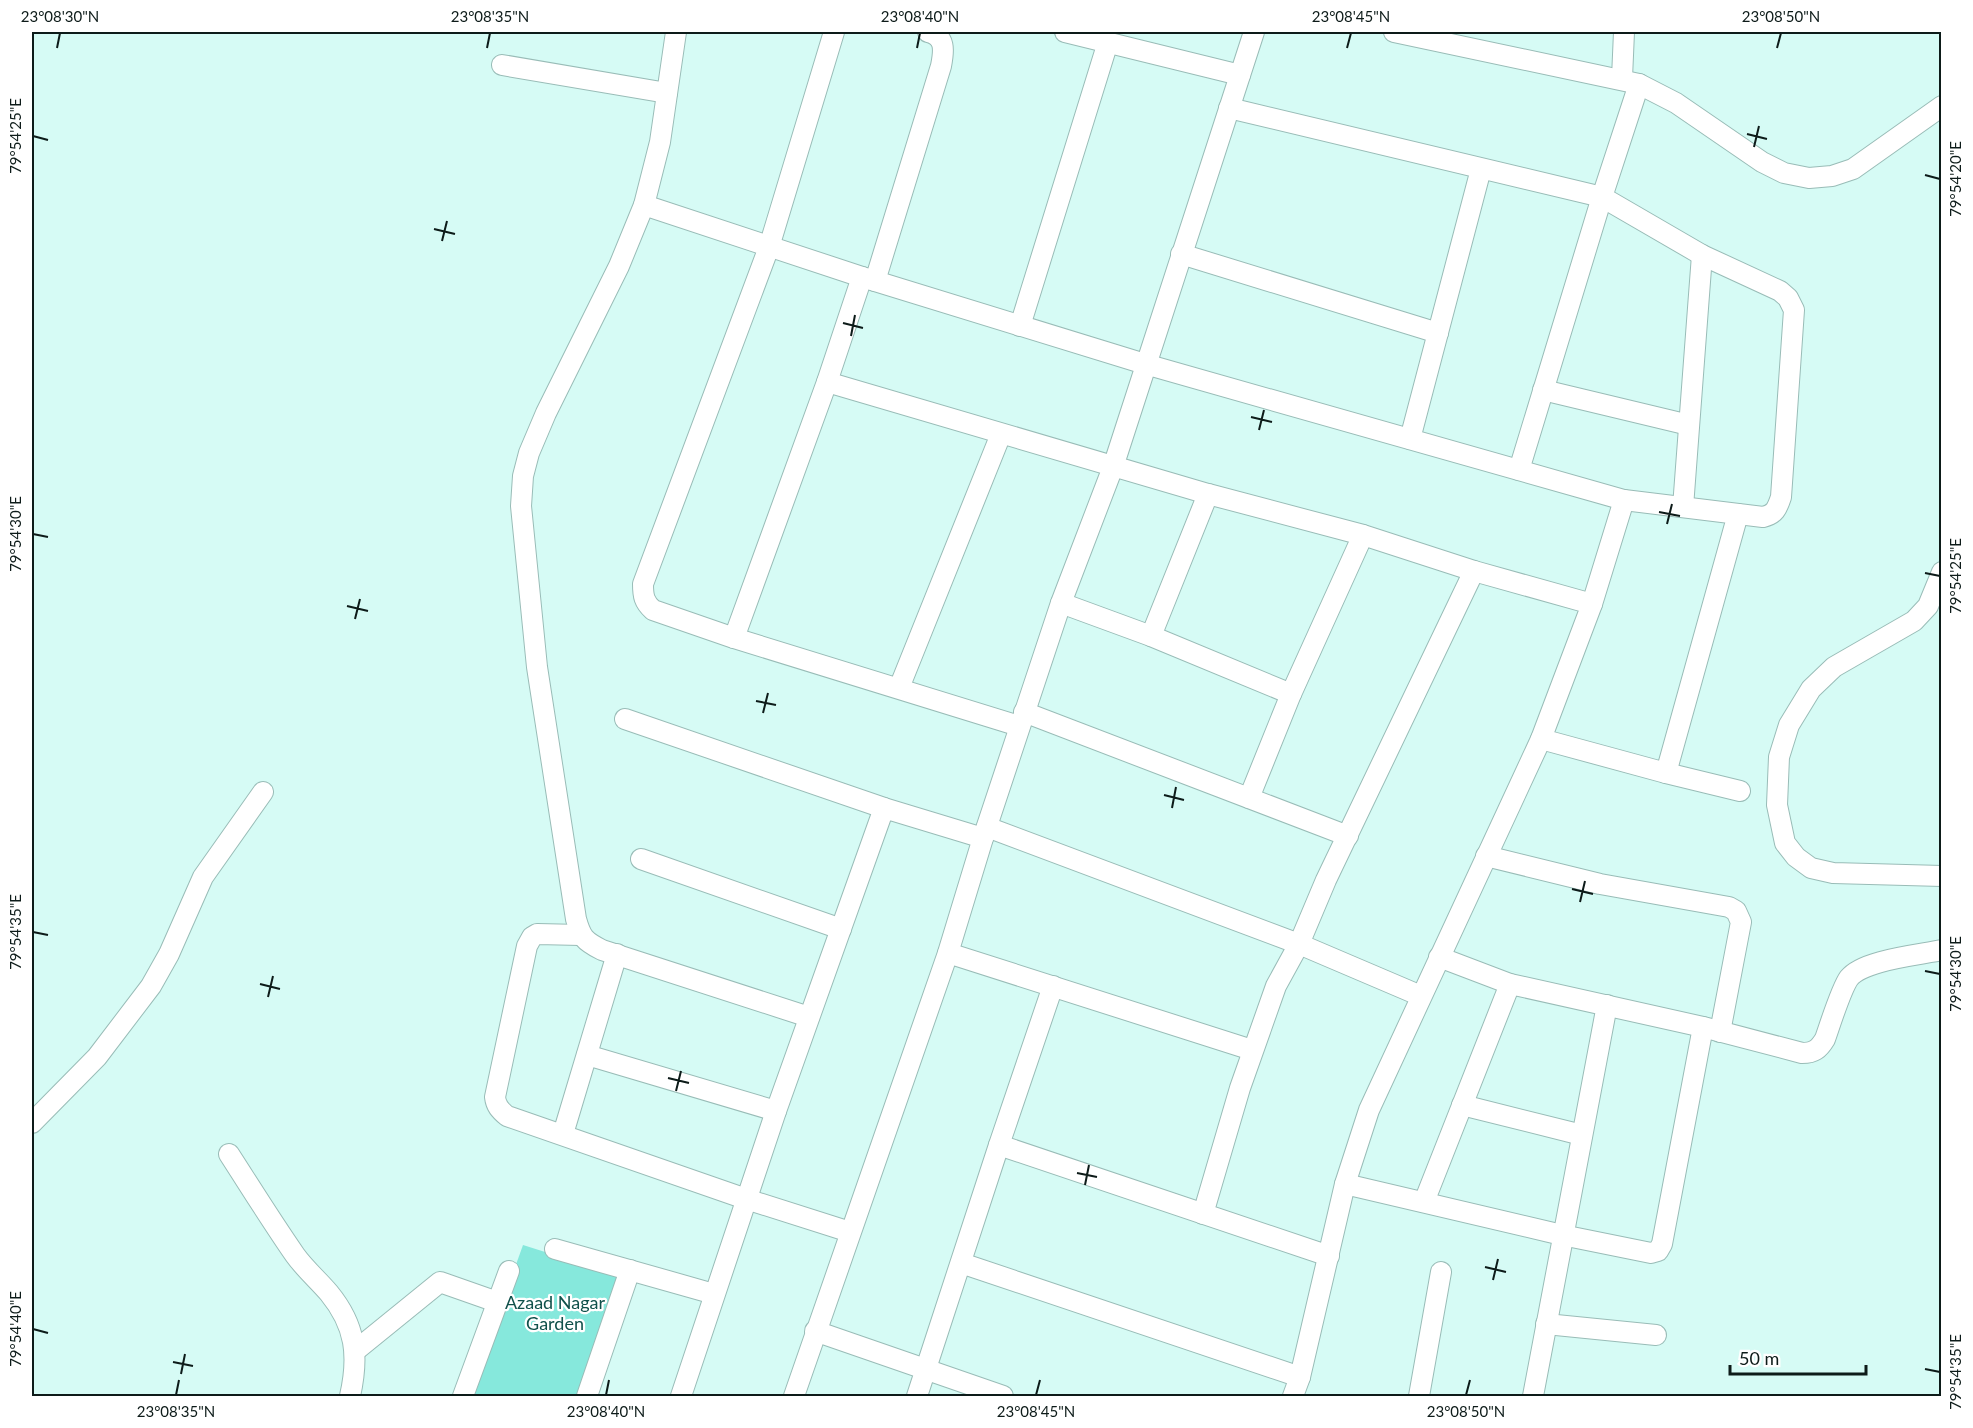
<svg xmlns="http://www.w3.org/2000/svg" width="1973" height="1428" font-family="Lato,sans-serif">
	<style>
		.green { fill: #86e8dc }
		.lines { fill: none; stroke-linecap: round; stroke-linejoin: round }
		.minor-casing { stroke: #99bcb7; stroke-width: 22 }
		.minor { stroke: #fff; stroke-width: 20 }
		.ticks { fill: none; stroke: #0d1b19; stroke-width: 2 }
		.labels { text-anchor: middle; dominant-baseline: central; stroke-width: 4.5; stroke-linejoin: round; paint-order: stroke }
		.park-label { font-size: 18px; fill: #10514b; stroke: #fff }
		.neatline { fill: none; stroke: #0d1b19; stroke-width: 2 }
		.ticks-label { font-size: 15px; text-anchor: middle; fill: #0d1b19 }
	</style>
	<rect width="100%" height="100%" fill="#d6fbf5"/>
	<path class="green" d="M523 1245 624 1277 580 1396H469Z"/>
	<g class="lines">
		<defs>
			<g id="minor">
				<path d="M676 32 660 142 644 205 619 266 546 413 529 453 523 476 521 506 537 667 576 919C581 937 584 941 602 950L809 1017"/>
				<path d="M834 32 769 247 643 584C643 596 644 602 653 610L734 638 1019 726"/>
				<path d="M1065 32 1240 75"/>
				<path d="M1394 32 1639 84 1676 103 1762 162 1784 173 1809 178 1832 176 1853 169 1942 106"/>
				<path d="M502 65 667 93"/>
				<path d="M1622 78 1624 32"/>
				<path d="M644 205 862 277 1145 364 1624 500 1763 517C1775 514 1777 509 1781 497L1794 310 1788 298 1780 291 1702 255 1602 197 1229 108"/>
				<path d="M1181 254 1438 333"/>
				<path d="M875 281 941 66C944 51 946 36 928 32"/>
				<path d="M1020 326 1108 42"/>
				<path d="M827 382 1208 494 1363 535 1474 571 1592 604"/>
				<path d="M1543 390 1689 425"/>
				<path d="M1410 439 1481 169"/>
				<path d="M1519 470 1602 197 1639 84"/>
				<path d="M1683 507 1702 255"/>
				<path d="M1942 572 1928 606 1914 621 1834 667 1811 689 1789 725 1779 757 1777 805 1785 843 1796 857 1811 868 1833 873 1942 876"/>
				<path d="M1061 603 1151 636 1291 694"/>
				<path d="M1151 636 1208 494"/>
				<path d="M734 638 827 382 862 277"/>
				<path d="M899 688 1001 434"/>
				<path d="M1024 712 1348 836"/>
				<path d="M625 719 884 808"/>
				<path d="M1541 739 1666 773 1740 791"/>
				<path d="M1666 773 1738 514"/>
				<path d="M1249 798 1291 694 1363 535"/>
				<path d="M987 827 1299 944 1421 996"/>
				<path d="M1486 856 1600 884 1729 907 1736 911 1741 922 1720 1032"/>
				<path d="M641 859 841 929"/>
				<path d="M581 935 537 934 532 937 527 946 495 1097C496 1106 500 1110 507 1116L746 1199 850 1232"/>
				<path d="M948 953 1252 1050"/>
				<path d="M1439 957 1510 984 1703 1027 1802 1053C1814 1053 1819 1049 1825 1039 1830 1025 1841 989 1849 978 1863 960 1919 955 1942 950"/>
				<path d="M587 1055 776 1111"/>
				<path d="M1462 1105 1582 1135"/>
				<path d="M32 1123 97 1057 151 986 169 954 203 877 263 792"/>
				<path d="M563 1134 617 954"/>
				<path d="M999 1145 1053 986"/>
				<path d="M229 1154C251 1188 272 1222 295 1255 305 1269 318 1280 329 1293 356 1326 359 1356 350 1396"/>
				<path d="M1345 1184 1562 1235 1651 1253 1658 1251 1662 1244 1703 1027"/>
				<path d="M1424 1202 1510 984"/>
				<path d="M1203 1214 1240 1088 1276 986 1299 944 1326 880 1474 571"/>
				<path d="M555 1249 714 1294"/>
				<path d="M961 1263 1300 1377"/>
				<path d="M1546 1324 1656 1335"/>
				<path d="M815 1331 1003 1396"/>
				<path d="M355 1351 440 1282 497 1302"/>
				<path d="M463 1396 509 1271"/>
				<path d="M587 1396 630 1270"/>
				<path d="M681 1396 776 1111 884 808 983 838"/>
				<path d="M794 1396 948 953 983 838 1061 603 1113 467 1254 32"/>
				<path d="M917 1396 999 1145 1329 1256"/>
				<path d="M1293 1396 1300 1377 1345 1184 1369 1110 1541 739 1592 604 1624 500"/>
				<path d="M1419 1396 1441 1272"/>
				<path d="M1533 1396 1607 1005"/>
			</g>
		</defs>
		<use href="#minor" class="minor-casing"/>
		<use href="#minor" class="minor"/>
	</g>
	<path class="ticks" d="M57 48 60 33M487 48 490 33M917 48 920 33M1347 48 1351 33M1777 48 1781 33M1747 134 1767 139M33 136 48 140M1754 147 1759 126M1925 175 1940 179M434 229 455 234M442 241 447 221M843 323 863 328M851 336 855 315M1251 417 1272 422M1259 430 1264 410M1659 512 1680 516M1667 524 1672 504M33 534 48 537M1925 573 1940 576M347 606 368 611M355 619 360 599M756 701 776 705M763 713 768 693M1164 795 1184 800M1172 808 1176 787M1572 889 1593 894M1580 902 1585 881M33 932 48 935M1925 971 1940 974M260 984 280 989M268 997 273 976M668 1078 689 1083M676 1091 681 1071M1077 1173 1097 1177M1085 1185 1089 1165M1485 1267 1506 1272M1493 1280 1498 1259M33 1329 48 1333M173 1362 193 1366M1925 1369 1940 1372M181 1374 185 1354M176 1395 179 1380M606 1395 609 1380M1036 1395 1040 1380M1466 1395 1470 1380"/>
	<g class="labels">
		<g class="park-label">
			<text x="555" y="1302">Azaad Nagar<tspan x="555" dy="21">Garden</tspan></text>
		</g>
	</g>
	<rect width="1973" height="1428" fill="none" stroke="#ffffff" stroke-width="66"/>
	<path d="M1730 1365v9h136v-9" fill="none" stroke="#0d1b19" stroke-width="3"/>
	<text x="1739" y="1365" font-size="18" fill="#0d1b19" stroke="#ffffff" stroke-width="4.5" paint-order="stroke">50 m</text>
	<rect x="33" y="33" width="1907" height="1362" class="neatline"/>
	<g class="ticks-label">
		<text x="60" y="22">23°08'30"N</text>
		<text x="490" y="22">23°08'35"N</text>
		<text x="920" y="22">23°08'40"N</text>
		<text x="1351" y="22">23°08'45"N</text>
		<text x="1781" y="22">23°08'50"N</text>
		<text transform="translate(16 136) rotate(-90)" y="5">79°54'25"E</text>
		<text transform="translate(1956 179) rotate(-90)" y="5">79°54'20"E</text>
		<text transform="translate(16 534) rotate(-90)" y="5">79°54'30"E</text>
		<text transform="translate(1956 576) rotate(-90)" y="5">79°54'25"E</text>
		<text transform="translate(16 932) rotate(-90)" y="5">79°54'35"E</text>
		<text transform="translate(1956 974) rotate(-90)" y="5">79°54'30"E</text>
		<text transform="translate(16 1329) rotate(-90)" y="5">79°54'40"E</text>
		<text transform="translate(1956 1372) rotate(-90)" y="5">79°54'35"E</text>
		<text x="176" y="1417">23°08'35"N</text>
		<text x="606" y="1417">23°08'40"N</text>
		<text x="1036" y="1417">23°08'45"N</text>
		<text x="1466" y="1417">23°08'50"N</text>
	</g>
</svg>
